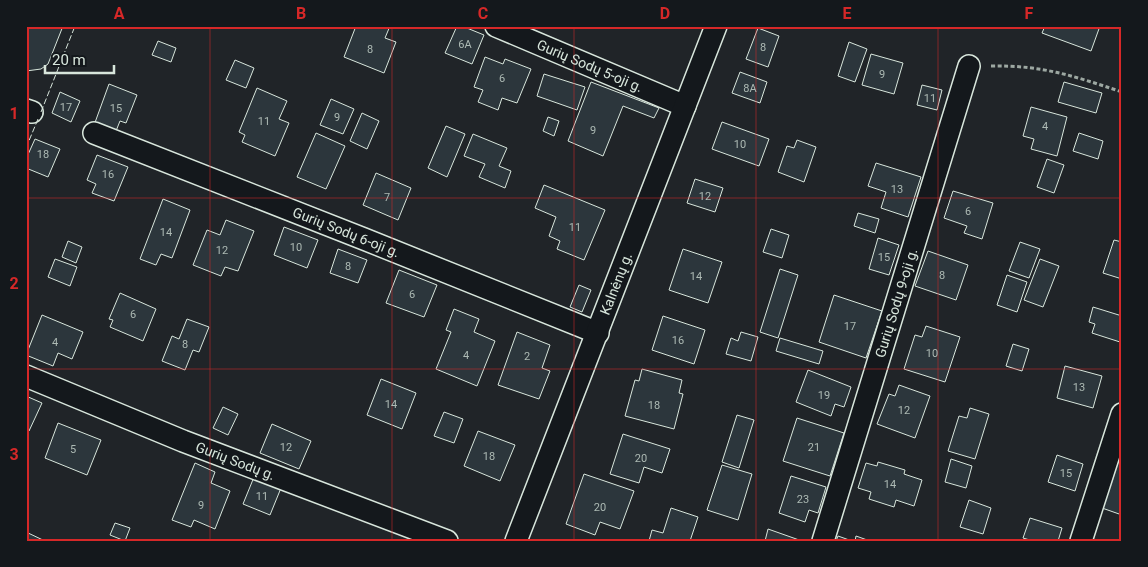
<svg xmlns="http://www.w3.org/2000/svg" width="1148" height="567" font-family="Roboto,sans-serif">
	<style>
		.green { fill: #202428; stroke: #939e99 }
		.building { fill: #2c363c; stroke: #d8e6dc }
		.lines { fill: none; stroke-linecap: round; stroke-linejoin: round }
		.street-casing { stroke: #d8e6dc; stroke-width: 24 }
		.path { stroke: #9da8a2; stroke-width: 3; stroke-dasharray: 4 2.5; stroke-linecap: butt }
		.street { stroke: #14181c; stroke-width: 21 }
		.fence { stroke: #d8e6dc; stroke-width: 1; stroke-dasharray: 6 2.5; stroke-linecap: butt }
		.grid { fill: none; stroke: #d62828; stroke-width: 1; stroke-opacity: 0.55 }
		.labels { text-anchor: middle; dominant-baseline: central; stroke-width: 4; stroke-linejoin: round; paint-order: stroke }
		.number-label { font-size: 11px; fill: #adbab4 }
		.street-label { font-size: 14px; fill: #d8e6dc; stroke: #14181c }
		.neatline { fill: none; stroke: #d62828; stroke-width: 2 }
		.grid-label { font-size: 16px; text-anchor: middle; font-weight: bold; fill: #d62828 }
	</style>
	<rect width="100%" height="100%" fill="#14181c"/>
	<rect class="green" x="26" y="26" width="1096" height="515"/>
	<g class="building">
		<path d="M26 26H63L48 64 41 69 26 71Z"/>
		<path d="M356 26H390L385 38 396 42 384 73 344 57Z"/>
		<path d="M457 26H462L484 35 472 64 445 53Z"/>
		<path d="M1045 26H1100L1091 51 1042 33Z"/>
		<path d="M758 28 779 36 768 67 746 59Z"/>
		<path d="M158 41 176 48 171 62 152 55Z"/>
		<path d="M849 42 867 49 855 82 838 76Z"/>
		<path d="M871 54 903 63 894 94 862 85Z"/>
		<path d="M485 57 503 64 505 59 531 69 517 103 502 98 498 110 478 102 483 90 474 87Z"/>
		<path d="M235 60 254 68 246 88 226 80Z"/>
		<path d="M740 72 767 82 760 103 732 93Z"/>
		<path d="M544 74 585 87 577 110 537 96Z"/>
		<path d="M591 82 659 108 654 118 623 106 603 156 568 141Z"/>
		<path d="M1064 82 1102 93 1096 113 1058 102Z"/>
		<path d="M109 84 137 95 126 123 120 121 114 136 93 128Z"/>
		<path d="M922 85 942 90 937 110 917 105Z"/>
		<path d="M257 88 287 101 279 119 289 123 275 156 242 142 245 135 239 132Z"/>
		<path d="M60 92 80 101 71 122 52 113Z"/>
		<path d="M331 99 354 109 343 134 320 125Z"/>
		<path d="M1031 107 1067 117 1057 156 1031 149 1034 139 1023 136Z"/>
		<path d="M362 113 379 121 367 149 350 141Z"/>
		<path d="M548 117 559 121 554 136 543 131Z"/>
		<path d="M722 122 769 139 759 166 712 149Z"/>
		<path d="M446 126 465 134 447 177 428 168Z"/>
		<path d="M316 133 345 146 326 189 297 177Z"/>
		<path d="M1079 133 1103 141 1098 159 1073 151Z"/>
		<path d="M473 134 507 148 499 166 511 171 505 188 479 177 485 164 464 156Z"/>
		<path d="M35 139 60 149 48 177 26 168V159Z"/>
		<path d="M797 140 816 147 804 182 778 172 787 146 794 148Z"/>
		<path d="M97 155 128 167 114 201 92 193 96 184 87 180Z"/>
		<path d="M1047 159 1064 165 1054 193 1037 187Z"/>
		<path d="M876 163 921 177 908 217 881 208 886 192 868 186Z"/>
		<path d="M376 173 411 188 398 220 363 205Z"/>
		<path d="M695 179 723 188 715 212 687 203Z"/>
		<path d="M544 185 605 210 584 260 557 249 560 241 549 236 556 217 535 208Z"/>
		<path d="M953 191 993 203 982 239 964 233 967 226 944 218Z"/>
		<path d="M163 199 190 210 172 258 161 254 156 265 140 259Z"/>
		<path d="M858 213 879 219 875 233 854 226Z"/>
		<path d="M226 220 254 231 238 271 225 267 221 276 193 265 207 230 220 235Z"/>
		<path d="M284 227 318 240 307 268 274 255Z"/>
		<path d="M771 229 789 235 782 258 763 252Z"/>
		<path d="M878 238 899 245 889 275 869 269Z"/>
		<path d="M1114 240 1122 242V279L1103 273Z"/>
		<path d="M68 241 82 247 76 263 62 257Z"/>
		<path d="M1020 242 1040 249 1029 278 1009 271Z"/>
		<path d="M338 249 367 260 358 283 330 273Z"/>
		<path d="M683 249 722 262 708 303 669 290Z"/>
		<path d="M928 251 968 265 956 300 915 286Z"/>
		<path d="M55 259 77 267 70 286 48 277Z"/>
		<path d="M1040 259 1059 266 1043 307 1024 300Z"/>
		<path d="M780 269 798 275 778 338 760 332Z"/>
		<path d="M399 270 437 285 424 317 386 303Z"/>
		<path d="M1007 275 1027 282 1017 312 997 305Z"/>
		<path d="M579 285 591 290 582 312 570 307Z"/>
		<path d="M120 293 156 309 143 341 110 327 113 320 109 319Z"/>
		<path d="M834 295 882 311 866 358 819 342Z"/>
		<path d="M1093 307 1122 316 1120 342 1092 333 1095 324 1089 322Z"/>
		<path d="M454 309 479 319 474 332 495 341 477 386 436 369 451 332 446 330Z"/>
		<path d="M42 315 83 332 72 359 58 353 53 366 26 355Z"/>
		<path d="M663 316 705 330 694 364 652 350Z"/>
		<path d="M187 319 209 327 199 352 193 350 185 370 162 361 172 336 179 339Z"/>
		<path d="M926 326 960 337 945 382 904 369 915 335 922 337Z"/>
		<path d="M517 332 550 345 542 368 550 371 539 399 498 385Z"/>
		<path d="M741 332 758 337 751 361 726 354 731 338 738 341Z"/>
		<path d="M780 338 823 351 819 364 776 351Z"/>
		<path d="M1013 344 1029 349 1022 371 1006 366Z"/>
		<path d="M1065 366 1102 376 1093 408 1057 398Z"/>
		<path d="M642 369 682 380 679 393 683 394 674 429 625 416 635 380 639 381Z"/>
		<path d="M808 370 851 387 844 407 835 404 831 416 796 402Z"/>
		<path d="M381 379 416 393 402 429 367 415Z"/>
		<path d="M899 385 930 396 915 438 877 424 889 394 895 396Z"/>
		<path d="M26 396 42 403 29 431 26 430Z"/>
		<path d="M223 407 238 414 228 435 213 428Z"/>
		<path d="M970 408 989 414 975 459 948 451 959 416 967 418Z"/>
		<path d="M444 412 463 419 454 443 434 436Z"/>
		<path d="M737 415 754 420 739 468 722 462Z"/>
		<path d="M797 418 844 433 830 476 783 461Z"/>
		<path d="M58 423 101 440 87 475 45 458Z"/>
		<path d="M272 424 311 441 299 469 260 453Z"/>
		<path d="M478 431 515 445 500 481 464 466Z"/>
		<path d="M623 434 670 449 662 473 644 467 639 483 610 474Z"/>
		<path d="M1057 455 1083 464 1075 491 1048 482Z"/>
		<path d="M1119 458 1122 459V515L1102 508Z"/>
		<path d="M951 459 972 466 966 488 945 482Z"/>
		<path d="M878 462 905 470 904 474 922 480 914 506 896 500 894 507 869 499 871 492 858 488 866 463 877 466Z"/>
		<path d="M195 463 215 472 211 483 230 491 215 529 194 520 191 527 172 520Z"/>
		<path d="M722 465 752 474 738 520 707 510Z"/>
		<path d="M584 474 634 491 620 529 600 522 595 535 566 524Z"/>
		<path d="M791 476 826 487 818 513 809 510 805 522 779 513Z"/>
		<path d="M254 477 281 488 270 515 243 504Z"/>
		<path d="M969 500 991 508 983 534 960 527Z"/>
		<path d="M671 508 698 517 690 541H649L652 530 663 533Z"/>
		<path d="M1030 518 1062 528 1058 541H1033L1023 538Z"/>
		<path d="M115 523 130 528 125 541 110 535Z"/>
		<path d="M768 529 802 541H765Z"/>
		<path d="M26 532 45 541H26Z"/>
		<path d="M838 536 852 541H836Z"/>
		<path d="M856 536 870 541H855Z"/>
	</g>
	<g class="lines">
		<defs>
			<g id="street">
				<path id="s1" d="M496 26 685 106"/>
				<path d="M26 110 32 112"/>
				<path id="s2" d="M94 133 364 239 598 333"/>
				<path id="s3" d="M26 376 183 441 447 541"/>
				<path id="s4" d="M516 541 716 26"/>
				<path id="s5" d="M823 541 969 66"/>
				<path d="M1081 541 1122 414"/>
			</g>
		</defs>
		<use href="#street" class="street-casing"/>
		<path class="path" d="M991 66C1042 65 1074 76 1122 92"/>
		<use href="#street" class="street"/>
		<g class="fence">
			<path d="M41 112 75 26"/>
			<path d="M26 148 38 119"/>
		</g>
	</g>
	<path class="grid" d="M210 26V541M392 26V541M574 26V541M756 26V541M938 26V541M26 198H1122M26 369H1122"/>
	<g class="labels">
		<g class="number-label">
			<text x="465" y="44">6A</text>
			<text x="763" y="47">8</text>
			<text x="370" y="49">8</text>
			<text x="882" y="74">9</text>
			<text x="502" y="78">6</text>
			<text x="750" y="88">8A</text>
			<text x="930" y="98">11</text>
			<text x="66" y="107">17</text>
			<text x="116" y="108">15</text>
			<text x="337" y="117">9</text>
			<text x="264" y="121">11</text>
			<text x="1045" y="126">4</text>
			<text x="593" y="130">9</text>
			<text x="740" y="144">10</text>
			<text x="43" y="154">18</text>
			<text x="108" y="174">16</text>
			<text x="897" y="189">13</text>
			<text x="705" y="196">12</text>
			<text x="387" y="197">7</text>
			<text x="968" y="211">6</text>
			<text x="575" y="227">11</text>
			<text x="166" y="232">14</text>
			<text x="296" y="247">10</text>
			<text x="222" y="250">12</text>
			<text x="884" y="257">15</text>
			<text x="348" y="266">8</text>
			<text x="942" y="275">8</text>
			<text x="696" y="276">14</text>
			<text x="412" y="294">6</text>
			<text x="133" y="314">6</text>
			<text x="850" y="326">17</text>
			<text x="678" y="340">16</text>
			<text x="55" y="342">4</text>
			<text x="185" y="344">8</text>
			<text x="932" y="353">10</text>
			<text x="466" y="355">4</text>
			<text x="527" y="356">2</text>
			<text x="1079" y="387">13</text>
			<text x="824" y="395">19</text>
			<text x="391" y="404">14</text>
			<text x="654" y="405">18</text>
			<text x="904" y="410">12</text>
			<text x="286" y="447">12</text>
			<text x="814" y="447">21</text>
			<text x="73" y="449">5</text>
			<text x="489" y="456">18</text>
			<text x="641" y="458">20</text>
			<text x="1066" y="473">15</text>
			<text x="890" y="484">14</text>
			<text x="262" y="496">11</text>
			<text x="803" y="499">23</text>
			<text x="201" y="505">9</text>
			<text x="600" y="507">20</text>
		</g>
		<g class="street-label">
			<text stroke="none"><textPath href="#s1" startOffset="102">Gurių Sodų 5-oji g.</textPath></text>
			<text stroke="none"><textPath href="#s2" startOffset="271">Gurių Sodų 6-oji g.</textPath></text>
			<text stroke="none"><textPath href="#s4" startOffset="276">Kalnėnų g.</textPath></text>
			<text stroke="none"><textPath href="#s5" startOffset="249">Gurių Sodų 9-oji g.</textPath></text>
			<text stroke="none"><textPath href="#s3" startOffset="226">Gurių Sodų g.</textPath></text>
		</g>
	</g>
	<rect width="1148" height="567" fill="none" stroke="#14181c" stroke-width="55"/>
	<path d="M45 65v8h69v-8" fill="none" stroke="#d8e6dc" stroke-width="2.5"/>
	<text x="52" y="65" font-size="15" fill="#d8e6dc" stroke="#14181c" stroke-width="4" paint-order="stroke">20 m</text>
	<rect x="28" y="28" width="1092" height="512" class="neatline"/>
	<g class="grid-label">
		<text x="119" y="19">A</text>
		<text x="301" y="19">B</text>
		<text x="483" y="19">C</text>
		<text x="665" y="19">D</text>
		<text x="847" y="19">E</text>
		<text x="1029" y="19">F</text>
		<text x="14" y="119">1</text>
		<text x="14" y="289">2</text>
		<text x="14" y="460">3</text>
	</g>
</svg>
